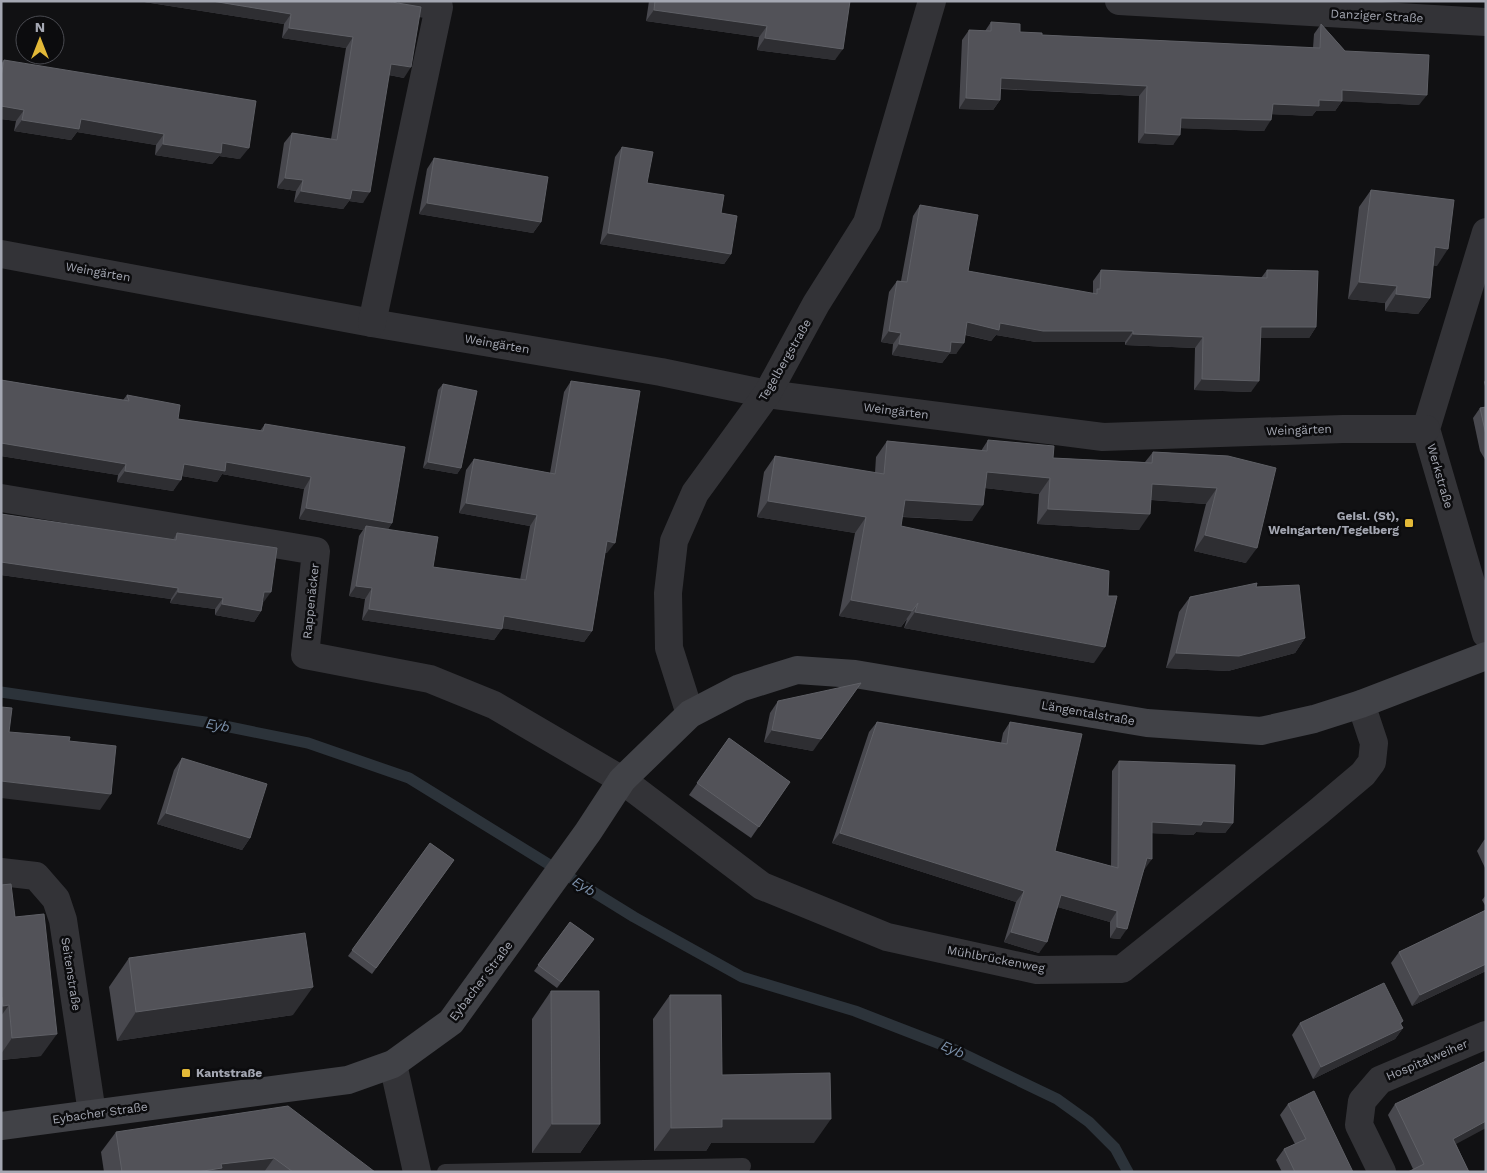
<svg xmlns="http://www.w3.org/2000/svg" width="1487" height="1173" font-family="'Work Sans',sans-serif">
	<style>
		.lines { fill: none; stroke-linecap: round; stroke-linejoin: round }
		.stream { stroke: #2c333a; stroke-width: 11 }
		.lane { stroke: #333337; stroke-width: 16 }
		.street { stroke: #333337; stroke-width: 28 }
		.secondary { stroke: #414247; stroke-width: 28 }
		.wall { fill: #48484e }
		.shaded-wall { fill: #2e2e32 }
		.building { fill: #525258; stroke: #5f6066 }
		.poi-dot { fill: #e3b938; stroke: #0c0c0e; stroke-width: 2 }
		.labels { text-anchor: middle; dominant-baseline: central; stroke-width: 5; stroke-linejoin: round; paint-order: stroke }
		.street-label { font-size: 12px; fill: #a4a7b2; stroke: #0c0c0e }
		.poi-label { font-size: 12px; font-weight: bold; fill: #a4a7b2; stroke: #0c0c0e; text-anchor: end }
		.water-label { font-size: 14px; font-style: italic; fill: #7c91ab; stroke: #0c0c0e }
	</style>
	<rect width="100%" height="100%" fill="#111113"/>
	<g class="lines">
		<path class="stream" d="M1 692 205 722 308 743 409 778 634 917 742 977 855 1011 953 1049 1057 1099 1089 1122 1115 1148 1128 1172"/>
		<path class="lane" d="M445 1172 743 1166"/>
		<g class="street">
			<path d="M1119 1 1486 22"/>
			<path d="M1486 232 1426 429 1486 634"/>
			<path d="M1 254 372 323 661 372 767 394 1103 437 1343 429H1426"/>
			<path d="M372 323 439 7 412 1"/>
			<path d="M1 498 316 551 305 655 430 679 494 705 622 780 762 886 887 937 1037 970 1122 969 1318 812 1363 774 1372 762 1374 743 1361 704"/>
			<path d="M690 714 669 648 668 593 674 541 695 493 767 394 816 304 867 223 932 1"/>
			<path d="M1 872 36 876 56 899 63 920 92 1113"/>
			<path d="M393 1064 417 1172"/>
			<path d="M1382 1172 1359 1125 1362 1101 1380 1080 1486 1035"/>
		</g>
		<path class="secondary" d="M1 1126 348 1080 393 1064 451 1022 588 832 622 780 690 714 740 688 797 670 855 674 1147 723 1261 731 1314 719 1361 704 1486 656"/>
	</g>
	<g class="wall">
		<path d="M138 1H386L404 78 389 75 363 203 349 201 343 209 294 202 296 191 277 188 284 143 292 133 331 139 346 48 282 38 284 24Z"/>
		<path d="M649 1H850L835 60 757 50 759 37 646 21Z"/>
		<path d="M991 22 1020 32 1042 35 1313 48 1314 34 1321 24 1345 51 1419 105 1342 101 1335 111H1316L1312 116 1272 114 1264 131 1181 128 1173 145 1138 143 1139 96 1000 89V100L993 110 959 109 962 40 969 30 985 31Z"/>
		<path d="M4 60 240 159 219 156 212 164 155 155 156 145 77 132 71 140 14 131 16 121 1 119V64Z"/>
		<path d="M622 147 647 183 721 213 731 254 724 264 600 244 615 157Z"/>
		<path d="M434 158 541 222 533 233 419 214 427 169Z"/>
		<path d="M1371 190 1437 266 1433 265 1430 298 1418 314 1385 311V303L1348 299 1359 207Z"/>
		<path d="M920 205 968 271 1093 294V281L1101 270 1261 278 1267 270 1316 327 1309 338H1260L1251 392 1194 390 1195 348 1125 345V342H1036L996 335 991 341 965 335 956 354H949L942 363 892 355 893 344 881 342 889 292 897 281H901L913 216Z"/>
		<path d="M1486 379V390L1484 382Z"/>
		<path d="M1 380 123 400 127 395 178 419 260 431 265 424 392 523 388 529 433 567 520 580 530 526 459 513 466 470 474 459 550 473 564 392 571 381 607 553H605L592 631 584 642 502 628 494 640 362 620 365 599 349 596 359 536 363 530 299 519 304 489 222 474 217 482 182 476 173 491 117 482 118 475 1 456Z"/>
		<path d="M443 384 461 468 457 474 423 468 438 390Z"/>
		<path d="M1486 407V461L1480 451 1473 418 1480 408Z"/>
		<path d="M988 440 1053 458 1145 462 1153 452 1228 456 1246 563 1194 551 1206 504 1151 500 1139 530 1037 524 1039 494 985 488 972 521 902 517 901 526 1094 663 904 628 907 619 901 627 839 616 855 533 757 517 764 472 775 456 875 473 876 457 887 441 981 451Z"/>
		<path d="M1 514 173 540 177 533 263 603 261 611 254 622 215 615V609L170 603 171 599 1 575Z"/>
		<path d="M1256 587 1305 638 1295 653 1228 671 1166 668 1179 612 1190 597Z"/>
		<path d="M778 701 813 751 764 742 770 713Z"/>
		<path d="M877 722 1001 743 1003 733 1010 722 1055 851 1111 866 1112 771 1119 761 1233 823 1225 833 1196 832 1193 835 1152 833 1144 870 1120 939 1110 938V922L1058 907 1039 953 1004 942 1016 902 832 843 869 732Z"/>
		<path d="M729 738 790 782 751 838 689 795Z"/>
		<path d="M182 758 250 838 242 850 157 824 174 770Z"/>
		<path d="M1486 839V870L1477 851 1484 840Z"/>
		<path d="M430 843 454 860 372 974 348 956Z"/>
		<path d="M1 885 15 917 41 1056 1 1060Z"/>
		<path d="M1486 895V907L1482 900Z"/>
		<path d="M1486 910V971L1412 1006 1391 963 1399 952Z"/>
		<path d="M570 922 594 939 557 988 534 971Z"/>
		<path d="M129 958 293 1015 117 1041 109 987Z"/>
		<path d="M551 991 600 1124 580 1153H532V1019Z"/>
		<path d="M670 995 722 1075 814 1143H711L706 1151H654L653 1019Z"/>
		<path d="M1403 1021 1401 1024 1403 1028 1395 1039 1313 1079 1292 1035 1300 1023Z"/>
		<path d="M1288 1104 1353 1172H1282L1276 1160 1284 1149 1295 1144 1280 1115Z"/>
		<path d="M1395 1104 1456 1144 1469 1172 1413 1169 1388 1115Z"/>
		<path d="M116 1132 375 1172H104L101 1152Z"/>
	</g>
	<g class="shaded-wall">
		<path d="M138 1H212L291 14 284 24Z"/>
		<path d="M654 10 767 26 759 37 646 21Z"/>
		<path d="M289 28 353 37 346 48 282 38Z"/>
		<path d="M765 38 843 49 835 60 757 50Z"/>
		<path d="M391 64 411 67 404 78 384 74Z"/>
		<path d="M1001 78 1147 86 1139 96 994 88Z"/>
		<path d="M1342 90 1427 95 1419 105 1335 101Z"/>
		<path d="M966 98 1000 100 993 110 959 109Z"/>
		<path d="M1319 100 1342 101 1335 111H1316L1312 116 1266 114 1273 104Z"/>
		<path d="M1 106 24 110 16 121 1 119Z"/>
		<path d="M1181 118 1271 120 1264 131 1174 128Z"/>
		<path d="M81 119 164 134 156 145 77 132 71 140 14 131 22 120Z"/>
		<path d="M1145 133 1180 135 1173 145 1138 143Z"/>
		<path d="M222 143 249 148 240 159 219 156 212 164 155 155 163 144Z"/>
		<path d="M285 178 303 180 296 191 277 188Z"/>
		<path d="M352 190 370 192 363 203 349 201 343 209 294 202 301 191Z"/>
		<path d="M427 203 541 222 533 233 419 214Z"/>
		<path d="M608 233 731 254 724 264 600 244Z"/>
		<path d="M1435 247 1448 249 1437 266 1424 264Z"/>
		<path d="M1359 282 1397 286 1385 303 1348 299Z"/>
		<path d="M1396 294 1430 298 1418 314 1385 311Z"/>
		<path d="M967 322 1000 323 1133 331 1125 342H1036L996 335 991 341 959 333Z"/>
		<path d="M1261 327H1316L1309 338H1253Z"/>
		<path d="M889 331 901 333 893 344 881 342Z"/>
		<path d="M1133 334 1203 337 1195 348 1125 345Z"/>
		<path d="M951 342 964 343 956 354H949L942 363 892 355 899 344Z"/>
		<path d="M1202 379 1259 381 1251 392 1194 390Z"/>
		<path d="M1 443 126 464 118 475 1 456Z"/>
		<path d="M226 462 311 477 304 489 222 474 217 482 176 475 184 464Z"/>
		<path d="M428 462 461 468 457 474 423 468Z"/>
		<path d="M125 471 181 480 173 491 117 482Z"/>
		<path d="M987 472 1050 478 1039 494 976 487Z"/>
		<path d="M1152 484 1217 488 1206 504 1141 499Z"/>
		<path d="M905 500 983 505 972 521 893 516Z"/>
		<path d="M768 501 866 517 855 533 757 517Z"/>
		<path d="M466 503 537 515 530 526 459 513Z"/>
		<path d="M306 508 392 523 385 534 366 526 363 530 299 519Z"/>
		<path d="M1048 509 1150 514 1139 530 1037 524Z"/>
		<path d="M1205 535 1257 548 1246 563 1194 551Z"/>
		<path d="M607 541 615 543 607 553 600 552Z"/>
		<path d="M1 562 178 588 171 599 1 575Z"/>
		<path d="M356 586 372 588 365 599 349 596Z"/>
		<path d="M178 592 223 598 215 609 170 603Z"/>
		<path d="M264 592H271L263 603Z"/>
		<path d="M851 600 912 611 901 627 839 616Z"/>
		<path d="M222 604 261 611 254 622 215 615Z"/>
		<path d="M369 609 502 629 494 640 362 620Z"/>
		<path d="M915 612 1105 647 1094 663 904 628Z"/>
		<path d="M504 616 592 631 584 642 496 627Z"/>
		<path d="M1305 638 1295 653 1228 671 1166 668 1176 653Z"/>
		<path d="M861 683 813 751 764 742 772 730Z"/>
		<path d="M1 781 111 794 100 810 1 798Z"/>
		<path d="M166 813 250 838 242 850 157 824Z"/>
		<path d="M1203 821 1233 823 1225 833 1196 832 1193 835 1145 833 1152 822Z"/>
		<path d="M840 833 1024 891 1016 902 832 843Z"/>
		<path d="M1147 858 1152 859 1144 870 1140 869Z"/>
		<path d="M1061 895 1117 911 1110 922 1054 906Z"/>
		<path d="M1117 927 1127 929 1120 939 1110 938Z"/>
		<path d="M1011 932 1047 942 1039 953 1004 942Z"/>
		<path d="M1486 964V971L1412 1006 1420 995Z"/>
		<path d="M313 987 293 1015 117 1041 136 1012Z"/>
		<path d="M9 1005 1 1016V1009L3 1006Z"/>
		<path d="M1403 1021 1396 1031 1403 1028 1395 1039 1313 1079 1321 1067Z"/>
		<path d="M57 1034 41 1056 1 1060V1054L12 1038Z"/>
		<path d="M722 1119H831L814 1143H711L706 1151H654L671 1128Z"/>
		<path d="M1486 1121V1128L1445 1150 1453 1139Z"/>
		<path d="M552 1124H600L580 1153H532Z"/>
		<path d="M274 1158 264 1172H197L221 1164Z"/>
	</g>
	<g class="building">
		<path d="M212 1H386L421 7 411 67 391 64 370 192 352 190 350 199 301 191 303 180 285 178 292 133 337 140 353 37 289 28 291 14Z"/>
		<path d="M655 1H850L843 49 765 38 767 26 654 10Z"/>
		<path d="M991 22 1020 24V32L1042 33V35L1320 48 1321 24 1345 51 1429 55 1427 95 1342 90V101L1319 100V106L1273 104 1271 120 1181 118 1180 135 1145 133 1147 86 1001 78 1000 100 966 98 969 30 991 31Z"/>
		<path d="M4 60 256 101 249 148 222 143 221 153 163 144 164 134 81 119 79 129 22 120 24 110 1 106V77Z"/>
		<path d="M622 147 653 152 647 183 724 195 721 213 737 216 731 254 608 233Z"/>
		<path d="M434 158 548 177 541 222 427 203Z"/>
		<path d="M1371 190 1454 200 1448 249 1435 247 1430 298 1396 294 1397 286 1359 282Z"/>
		<path d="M920 205 978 215 968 271 1097 294V289H1100L1101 270 1267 278V270L1318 271 1316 327H1261L1259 381 1202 379 1203 337 1133 334V331H1043L1000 323 999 330 967 322 964 343 951 342 950 352 899 344 901 333 889 331 897 281 907 282Z"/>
		<path d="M1 380 129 401 127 395 180 405 178 419 263 431 265 424 405 447 392 523 306 508 311 477 226 462 225 471 184 464 181 480 125 471 126 464 1 443Z"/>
		<path d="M571 381 640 391 615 543 607 541 592 631 504 616 502 629 369 609 372 588 356 586 366 526 438 537 433 567 526 580 537 515 466 503 474 459 555 474Z"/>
		<path d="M443 384 477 391 461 468 428 462Z"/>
		<path d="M1486 407V435L1480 408Z"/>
		<path d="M988 440 1054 446 1053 458 1152 463 1153 452 1228 456 1276 468 1257 548 1205 535 1217 488 1152 484 1150 514 1048 509 1050 478 987 472 983 505 905 500 901 526 1109 571 1108 596H1117L1105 647 915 612 918 603 912 611 851 600 866 517 768 501 775 456 884 474 887 441 987 451Z"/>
		<path d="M1 514 176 540 177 533 277 548 271 592H264L261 611 222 604 223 598 178 592V588L1 562Z"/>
		<path d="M1257 583 1256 587 1299 585 1305 638 1239 656 1176 653 1190 597Z"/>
		<path d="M861 683 821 739 772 730 778 701Z"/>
		<path d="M1 707 12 708 9 732 70 737 69 741 116 746 111 794 1 781Z"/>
		<path d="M877 722 1007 744 1010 722 1082 734 1055 851 1118 868 1119 761 1235 765 1233 823 1203 821 1201 825 1152 822V859L1147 858 1127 929 1117 927V911L1061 895 1047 942 1011 932 1024 891 840 833Z"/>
		<path d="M729 738 790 782 759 827 697 783Z"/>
		<path d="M182 758 267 784 250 838 166 813Z"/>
		<path d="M430 843 454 860 376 968 352 950Z"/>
		<path d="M11 884 15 917 44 914 57 1034 12 1038 9 1005 3 1006 2 997H1V885Z"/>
		<path d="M1486 910V964L1420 995 1399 952Z"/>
		<path d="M570 922 594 939 561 982 538 965Z"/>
		<path d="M305 933 313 987 136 1012 129 958Z"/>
		<path d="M1384 983 1403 1021 1400 1023 1403 1028 1321 1067 1300 1023Z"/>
		<path d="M551 991H599L600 1124H552Z"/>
		<path d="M670 995H721L722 1075 830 1073 831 1119H722V1127L671 1128Z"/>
		<path d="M1486 1061V1121L1453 1139 1469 1172H1408L1424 1164 1395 1104Z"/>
		<path d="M1314 1091 1353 1172H1295L1284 1149 1306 1139 1288 1104Z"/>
		<path d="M288 1106 375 1172H293L274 1158 221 1164 222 1168 197 1172H122L116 1132Z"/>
	</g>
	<g class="poi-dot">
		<rect x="1404" y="518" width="10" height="10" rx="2.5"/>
		<rect x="181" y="1068" width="10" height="10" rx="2.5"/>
	</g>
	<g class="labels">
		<g class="street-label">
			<text transform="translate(1377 16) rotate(3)">Danziger Straße</text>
			<text transform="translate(98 272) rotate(10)">Weingärten</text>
			<text transform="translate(497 344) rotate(10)">Weingärten</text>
			<text transform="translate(785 360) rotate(-60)">Tegelbergstraße</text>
			<text transform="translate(896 411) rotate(7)">Weingärten</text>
			<text transform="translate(1299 430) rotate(-2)">Weingärten</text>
			<text transform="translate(1440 476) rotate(74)">Werkstraße</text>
			<text transform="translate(311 601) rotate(-84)">Rappenäcker</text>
			<text transform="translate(1088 713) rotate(10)">Längentalstraße</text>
			<text transform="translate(996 959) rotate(11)">Mühlbrückenweg</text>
			<text transform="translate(71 974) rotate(81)">Seitenstraße</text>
			<text transform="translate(481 981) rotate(-53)">Eybacher Straße</text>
			<text transform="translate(1427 1060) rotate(-23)">Hospitalweiher</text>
			<text transform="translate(100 1113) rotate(-8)">Eybacher Straße</text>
		</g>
		<g class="poi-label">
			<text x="1399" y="516">Geisl. (St),<tspan x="1399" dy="14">Weingarten/Tegelberg</tspan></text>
			<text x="196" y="1073" text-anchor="start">Kantstraße</text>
		</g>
		<g class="water-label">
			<text transform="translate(218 725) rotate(11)">Eyb</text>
			<text transform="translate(584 886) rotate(32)">Eyb</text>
			<text transform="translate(953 1049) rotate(24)">Eyb</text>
		</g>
	</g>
	<rect width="1487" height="1173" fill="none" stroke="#a4a7b2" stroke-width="5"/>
	<g transform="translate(40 40)"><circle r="24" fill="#0c0c0e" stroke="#494a50"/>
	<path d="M0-4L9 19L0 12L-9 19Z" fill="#e3b938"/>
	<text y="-8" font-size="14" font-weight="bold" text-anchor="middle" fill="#a4a7b2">N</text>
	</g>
</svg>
